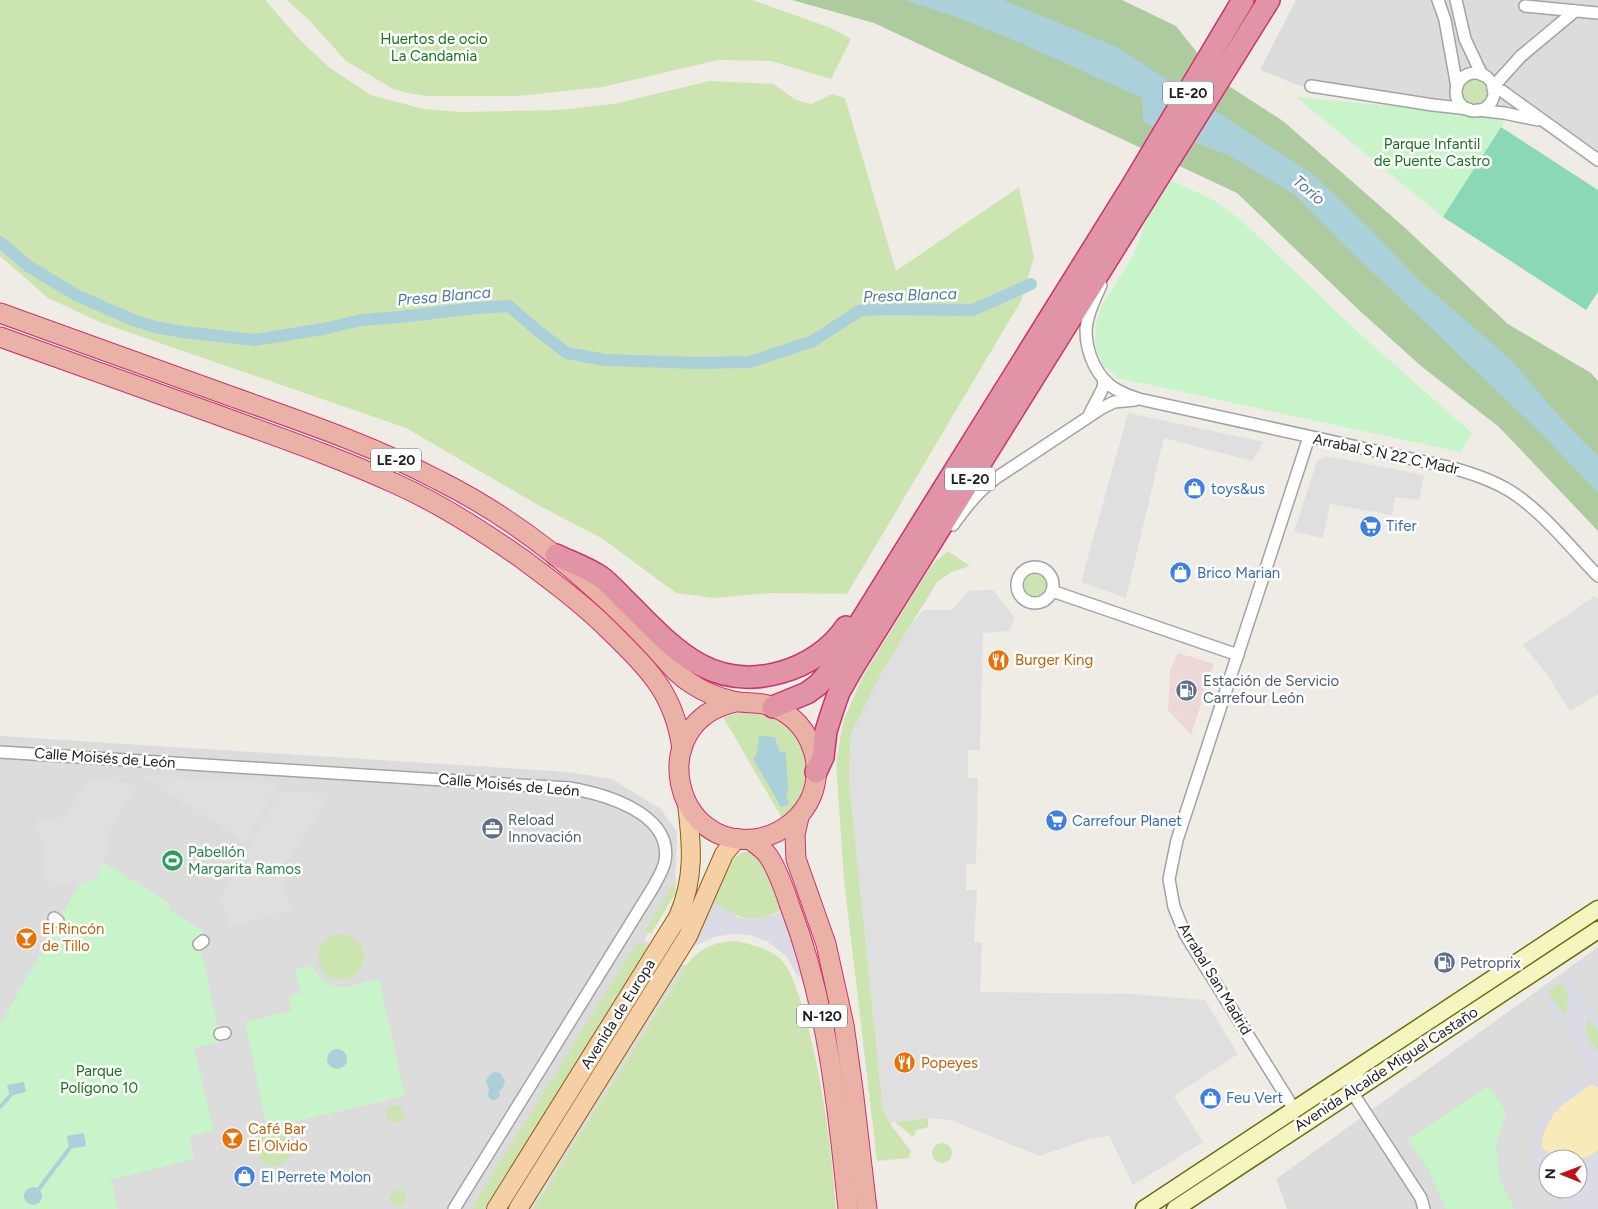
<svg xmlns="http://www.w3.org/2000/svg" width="1598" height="1209" font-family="Figtree,sans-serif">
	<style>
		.residential { fill: #dddcdc; fill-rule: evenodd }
		.commercial { fill: #eed7d7 }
		.grass { fill: #cce5b0 }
		.forest { fill: #adcb9e }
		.sand { fill: #f9eaba }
		.park { fill: #c7f5c9 }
		.pitch { fill: #8bd8b7 }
		.parking { fill: #dfdfdf }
		.plaza { fill: #dbdbe5; fill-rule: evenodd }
		.water { fill: #aad0d9 }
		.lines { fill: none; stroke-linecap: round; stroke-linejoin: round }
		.stream { stroke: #aad0d9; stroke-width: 4 }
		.canal { stroke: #aad0d9; stroke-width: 12 }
		.minor-casing { stroke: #a3a3a3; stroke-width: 14 }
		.secondary-casing { stroke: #676f0e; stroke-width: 19 }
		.primary-casing { stroke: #8f5f0c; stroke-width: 20 }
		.trunk-casing { stroke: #cd336d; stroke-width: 21 }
		.motorway-casing { stroke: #cd336d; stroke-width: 24 }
		.minor { stroke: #fff; stroke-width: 11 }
		.secondary { stroke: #f4f5bf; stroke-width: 16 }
		.primary { stroke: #f5d0a6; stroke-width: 18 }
		.trunk { stroke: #eab2a6; stroke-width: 19 }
		.motorway { stroke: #e094a5; stroke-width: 21 }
		.labels { text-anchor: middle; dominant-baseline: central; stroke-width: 5; stroke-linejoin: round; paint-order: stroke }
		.shield { fill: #fff; stroke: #626262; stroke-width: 1 }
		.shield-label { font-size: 14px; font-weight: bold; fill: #1f1f1f }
		.park-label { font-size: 15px; fill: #147619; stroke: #fff }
		.street-label { font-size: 15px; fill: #1f1f1f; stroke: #fff }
		.shop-label { font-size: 15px; fill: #366cbe; stroke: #fff; text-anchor: start }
		.food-label { font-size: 15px; fill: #c56008; stroke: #fff; text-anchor: start }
		.service-label { font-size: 15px; fill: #4e5e75; stroke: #fff; text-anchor: start }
		.leisure-label { font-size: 15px; fill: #27864d; stroke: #fff; text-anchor: start }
		.water-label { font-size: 16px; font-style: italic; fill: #507aa0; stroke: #fff }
	</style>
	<rect width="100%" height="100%" fill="#efece6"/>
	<g class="residential">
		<path d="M1296 0H1598V163L1543 126 1354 92 1300 86 1260 70Z"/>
		<path d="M0 736 568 772 612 779 661 809 677 832 675 893 644 940 686 966 533 1209H0Z"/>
		<path d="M1598 947V1209H1287L1276 1179ZM1548 1159H1578V1189H1548Z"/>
	</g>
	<path class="commercial" d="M1178 653 1214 664 1191 735 1168 710 1170 670Z"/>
	<g class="grass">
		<path d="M0 0H265L301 41 330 68 371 95 423 109 460 112 558 110 614 104 709 81 773 84 796 100 811 104 832 94 845 98 896 271 1019 187 1034 257 1021 301 847 594 771 593 714 598 676 593 603 539 538 505 406 428 102 323 48 298 0 256Z"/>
		<path d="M287 0H752L831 28 851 39 831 79 771 61 718 60 603 87 518 96H426L408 93 393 89 346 61 310 21Z"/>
		<circle cx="1475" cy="91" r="14"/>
		<path d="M948 551 970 566 952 572 938 581 910 626 878 680 851 734 849 779 883 1110 891 1125 911 1151 909 1158 877 1161 844 880 836 763 843 722 862 678 931 566Z"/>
		<circle cx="1035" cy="585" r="11"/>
		<path d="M746 711C753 711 760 712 766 714 803 726 818 771 796 804 792 809 787 813 782 818L723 717Z"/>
		<path d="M744 852H751L760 857 784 908C754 926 741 920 713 902 720 885 725 859 744 852Z"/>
		<path d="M676 879 675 894 651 934 645 931Z"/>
		<circle cx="341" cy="957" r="23"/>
		<path d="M638 941 647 947 484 1209H471Z"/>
		<path d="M736 941C750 944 775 950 784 963 793 975 799 997 804 1012 822 1075 831 1144 836 1209H533L686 966C699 948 714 942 736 941Z"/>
		<path d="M1561 981C1570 991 1570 1004 1564 1016L1547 991Z"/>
		<path d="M1588 1017 1598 1032V1051C1587 1043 1583 1029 1588 1017Z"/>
		<circle cx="395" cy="1114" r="9"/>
		<path d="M928 1118V1127L917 1130 913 1137 895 1122Z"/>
		<circle cx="274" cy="1149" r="17"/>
		<circle cx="942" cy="1153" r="10"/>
		<circle cx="398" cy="1198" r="8"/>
	</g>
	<path class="forest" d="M792 0H1122L1176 26 1218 79 1283 121 1403 226 1508 324 1591 373 1598 381V531L1499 427 1421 366 1360 311 1237 193 874 23Z"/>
	<path class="sand" d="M1592 1084 1598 1088V1150C1580 1165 1559 1161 1541 1147 1547 1111 1564 1103 1592 1084Z"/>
	<g class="park">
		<path d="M1296 97 1507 117 1443 217Z"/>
		<path d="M1169 179 1213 200 1241 220 1362 336 1472 433 1460 452 1118 378 1103 365 1096 348 1095 328 1101 307 1133 256 1140 238 1148 213Z"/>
		<path d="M103 862 171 904 168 909 203 931 199 941 221 1041 194 1048 214 1130 189 1136 194 1159 111 1180 118 1209H0V1025L80 883C94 883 97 873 103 862Z"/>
		<path d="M312 966C332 998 348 986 379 979L405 1096 267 1128 245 1022 292 1011 289 996 301 993 295 970Z"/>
		<path d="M1489 1086 1506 1113 1496 1145 1500 1181 1514 1209H1446L1427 1167 1408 1140Z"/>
	</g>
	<path class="pitch" d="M1501 127 1598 190V292L1586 310 1443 217Z"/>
	<g class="parking">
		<path d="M1128 413 1264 442 1252 461 1164 438 1126 598 1081 582Z"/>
		<path d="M1326 456 1424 475 1419 500 1395 497 1392 515 1330 504 1323 538 1294 532 1317 461Z"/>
		<path d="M993 590 1015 618 1009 631 983 633 980 750H968V778H978L976 864H966V890H977L974 942 982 943 980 992 1131 994 1205 1000 1238 1054 1174 1096 1203 1142 1133 1185 1109 1136 1089 1139 1039 1156 951 1120 928 1118 890 1123 883 1111 849 779 851 734 878 680 910 626 923 610H952L969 591Z"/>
		<path d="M1595 596 1598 599V694L1570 711 1546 673 1523 645Z"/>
		<path d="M141 776 278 783 246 841Z"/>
		<path d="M87 780 137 784 107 836 110 851 94 879 85 883 59 885 52 883 46 877 44 868 45 861 36 822 66 816Z"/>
		<path d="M281 791 332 794 282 868 291 910 227 927 221 895Z"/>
	</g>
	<g class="plaza">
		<path d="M713 902 740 918H760L773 915 785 908 805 975 798 977 786 956 768 942 750 935 733 934 714 937 690 948Z"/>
		<path d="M1567 972 1598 1019V1032L1588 1017 1586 1031 1588 1040 1593 1048 1598 1051V1088L1592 1084 1565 1103 1553 1114 1543 1135 1541 1147 1552 1156 1561 1159H1548V1189H1578V1160L1591 1156 1598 1150V1209H1567L1555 1201 1541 1183 1533 1161 1534 1137 1542 1115 1557 1097 1593 1073 1539 990ZM1561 982 1568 993 1569 1001 1567 1010 1564 1016 1547 991Z"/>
	</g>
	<g class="water">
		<path d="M904 0H1003L1117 47 1314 175 1367 226 1421 282 1510 359 1559 416 1598 456V493L1541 433 1343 244 1295 195 1230 156 1143 122 1142 98C1064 63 986 24 904 0Z"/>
		<path d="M759 736 775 737 779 751 786 753 788 791 786 794 789 804 781 807 753 758 756 756Z"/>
		<circle cx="337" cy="1059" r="10"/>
		<path d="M494 1072 500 1073 505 1081 503 1088 499 1091 500 1096 495 1100H491L488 1096 489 1089 486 1081 489 1075Z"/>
		<path d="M24 1082 26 1092 10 1096 7 1085Z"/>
		<path d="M84 1133 86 1146 69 1149 67 1136Z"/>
		<circle cx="33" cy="1196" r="9"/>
	</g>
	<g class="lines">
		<g class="stream">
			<path d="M0 1107 10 1096"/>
			<path d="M38 1190 69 1149"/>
		</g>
		<path class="canal" d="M0 242 28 266 76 295 133 320 155 327 183 332 254 340 323 329 361 320 399 317 476 308 509 306 538 331 567 353 605 360 697 363 750 362 813 341 859 311 880 309 973 310 1031 284"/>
		<defs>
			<g id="minor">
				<path d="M1438 0 1445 20 1457 87"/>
				<path d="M1456 0 1465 39 1482 75"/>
				<path d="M1525 6 1598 13"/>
				<circle cx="1475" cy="92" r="19"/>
				<path d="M1311 86 1433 105 1469 109"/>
				<path d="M1493 87 1521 56 1575 11"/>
				<path d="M1493 89 1502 91 1598 160"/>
				<path d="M1477 110 1504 113 1538 120"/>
				<path d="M1101 285C1095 299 1087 314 1086 330 1086 353 1097 379 1117 390 1124 394 1132 397 1139 399L1453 468C1473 474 1492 480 1510 491 1541 510 1572 549 1598 576"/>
				<path d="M1090 413 1103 388 1104 380"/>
				<path d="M953 525C966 507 978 491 996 478L1102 408 1114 402 1135 400"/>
				<circle cx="1035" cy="585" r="18"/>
				<path d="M1052 591 1238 655"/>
				<path d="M0 752 569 788C604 794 673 813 665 861 663 871 657 880 652 889L454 1209"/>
				<path d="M54 918 58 921"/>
				<path d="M199 944 203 941"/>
				<path d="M220 1034 225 1033"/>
				<path d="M1361 1068 1352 1083V1092L1421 1198 1424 1209"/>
				<path d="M1294 1109 1185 934 1174 907 1169 879 1177 840 1309 437"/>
			</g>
			<g id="secondary">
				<path d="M1144 1209 1598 909"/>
				<path d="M1175 1209 1598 930"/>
			</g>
			<g id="primary">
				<path d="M496 1209 678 917C695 878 692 845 687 804"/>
				<path d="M518 1209 688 936 724 854 737 838"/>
			</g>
			<g id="trunk">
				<path d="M0 313C77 341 153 368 230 396 300 421 372 445 438 480 494 508 545 544 591 586 612 604 632 624 651 644 664 657 675 674 692 684 704 692 720 698 733 701 746 704 758 701 771 706 807 719 825 759 812 795 803 817 783 833 760 838 673 855 643 721 736 702"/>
				<path d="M0 337C72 363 143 388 215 414 275 436 337 457 396 484 441 504 481 530 521 558 552 581 583 604 610 631 649 670 674 692 682 749"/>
				<path d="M799 817 795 835 796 859 826 944 844 1025 853 1089 867 1209"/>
				<path d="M749 839C756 844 764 849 769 857 779 872 785 892 791 909 827 1004 838 1108 848 1209"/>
			</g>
			<g id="motorway">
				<path d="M556 555C571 562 588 568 601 577 609 583 616 591 623 598 669 643 708 694 782 672 807 665 831 649 846 627"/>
				<path d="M773 707 807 693 818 685 830 671 1132 186 1243 0"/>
				<path d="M816 772 823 757 826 731 833 709 839 692 852 669 1269 0"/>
			</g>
		</defs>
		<use href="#minor" class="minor-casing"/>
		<use href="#secondary" class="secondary-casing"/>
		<use href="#primary" class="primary-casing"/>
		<use href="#trunk" class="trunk-casing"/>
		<use href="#motorway" class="motorway-casing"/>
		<use href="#minor" class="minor"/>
		<use href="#secondary" class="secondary"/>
		<use href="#primary" class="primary"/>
		<use href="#trunk" class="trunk"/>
		<use href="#motorway" class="motorway"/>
	</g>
	<defs>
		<symbol id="shop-disc" viewBox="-11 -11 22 22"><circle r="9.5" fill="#3f7fe0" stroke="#fff"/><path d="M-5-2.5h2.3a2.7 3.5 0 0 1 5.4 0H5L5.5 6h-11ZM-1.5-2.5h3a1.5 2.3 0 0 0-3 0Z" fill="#fff"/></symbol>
		<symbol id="supermarket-disc" viewBox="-11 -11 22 22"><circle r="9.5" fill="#3f7fe0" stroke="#fff"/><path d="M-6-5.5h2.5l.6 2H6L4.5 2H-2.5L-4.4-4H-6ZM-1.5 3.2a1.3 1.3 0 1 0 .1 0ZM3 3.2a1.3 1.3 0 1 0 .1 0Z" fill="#fff"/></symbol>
		<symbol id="restaurant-disc" viewBox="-11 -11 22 22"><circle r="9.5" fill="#e8710a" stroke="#fff"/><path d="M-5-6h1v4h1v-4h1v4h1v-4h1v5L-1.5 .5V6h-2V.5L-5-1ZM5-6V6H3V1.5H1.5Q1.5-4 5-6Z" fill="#fff"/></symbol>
		<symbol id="fuel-disc" viewBox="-11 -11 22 22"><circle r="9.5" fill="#5c6f8a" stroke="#fff"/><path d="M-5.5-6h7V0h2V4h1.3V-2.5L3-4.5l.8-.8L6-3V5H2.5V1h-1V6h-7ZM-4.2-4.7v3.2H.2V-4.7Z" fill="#fff"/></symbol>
		<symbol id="office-disc" viewBox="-11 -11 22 22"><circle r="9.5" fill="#5c6f8a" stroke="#fff"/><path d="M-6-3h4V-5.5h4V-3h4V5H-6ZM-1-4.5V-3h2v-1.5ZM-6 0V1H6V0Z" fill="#fff"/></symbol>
		<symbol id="stadium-disc" viewBox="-11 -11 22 22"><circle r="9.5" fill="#2e9e5b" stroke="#fff"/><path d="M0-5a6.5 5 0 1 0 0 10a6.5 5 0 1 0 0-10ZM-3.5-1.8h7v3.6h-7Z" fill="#fff"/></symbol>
		<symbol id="bar-disc" viewBox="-11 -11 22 22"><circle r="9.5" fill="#e8710a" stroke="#fff"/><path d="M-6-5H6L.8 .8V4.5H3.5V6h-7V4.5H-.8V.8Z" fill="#fff"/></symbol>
	</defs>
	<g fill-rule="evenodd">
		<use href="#shop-disc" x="1182" y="476" width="25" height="25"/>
		<use href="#supermarket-disc" x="1358" y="514" width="25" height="25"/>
		<use href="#shop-disc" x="1168" y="560" width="25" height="25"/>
		<use href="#restaurant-disc" x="986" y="648" width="25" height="25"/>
		<use href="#fuel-disc" x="1174" y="678" width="25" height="25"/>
		<use href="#supermarket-disc" x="1044" y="808" width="25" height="25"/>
		<use href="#office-disc" x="480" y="816" width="25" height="25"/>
		<use href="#stadium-disc" x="160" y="848" width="25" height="25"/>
		<use href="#bar-disc" x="14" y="926" width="25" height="25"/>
		<use href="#fuel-disc" x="1432" y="950" width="25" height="25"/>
		<use href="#restaurant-disc" x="892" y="1050" width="25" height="25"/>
		<use href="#shop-disc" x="1198" y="1086" width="25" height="25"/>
		<use href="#bar-disc" x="220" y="1126" width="25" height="25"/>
		<use href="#shop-disc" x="232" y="1164" width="25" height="25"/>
	</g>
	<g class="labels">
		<g class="shield">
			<rect x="1163" y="81.5" width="50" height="23" rx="4"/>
			<rect x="371" y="448.5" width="50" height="23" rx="4"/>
			<rect x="945" y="467.5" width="50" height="23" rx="4"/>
			<rect x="797" y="1004.5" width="50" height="23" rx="4"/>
		</g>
		<g class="shield-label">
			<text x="1188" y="93">LE-20</text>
			<text x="396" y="460">LE-20</text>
			<text x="970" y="479">LE-20</text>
			<text x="822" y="1016">N-120</text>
		</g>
		<g class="park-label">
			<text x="434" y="39">Huertos de ocio<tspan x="434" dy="17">La Candamia</tspan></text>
			<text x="1432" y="144">Parque Infantil<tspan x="1432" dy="17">de Puente Castro</tspan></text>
			<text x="99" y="1071">Parque<tspan x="99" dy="17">Polígono 10</tspan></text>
		</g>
		<g class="street-label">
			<text transform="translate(1386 454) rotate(12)">Arrabal S N 22 C Madr</text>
			<text transform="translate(105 758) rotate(4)">Calle Moisés de León</text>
			<text transform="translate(509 785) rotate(5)">Calle Moisés de León</text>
			<text transform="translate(1215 979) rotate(59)">Arrabal San Madrid</text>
			<text transform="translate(618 1014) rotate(-58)">Avenida de Europa</text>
			<text transform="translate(1386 1069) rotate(-33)">Avenida Alcalde Miguel Castaño</text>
		</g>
		<g class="shop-label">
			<text x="1211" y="489">toys&amp;us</text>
			<text x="1386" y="526">Tifer</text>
			<text x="1197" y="573">Brico Marian</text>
			<text x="1072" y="821">Carrefour Planet</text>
			<text x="1226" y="1098">Feu Vert</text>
			<text x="261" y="1177">El Perrete Molon</text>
		</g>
		<g class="food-label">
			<text x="1015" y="660">Burger King</text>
			<text x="42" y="929">El Rincón<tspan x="42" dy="17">de Tillo</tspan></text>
			<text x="921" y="1063">Popeyes</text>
			<text x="248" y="1129">Café Bar<tspan x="248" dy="17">El Olvido</tspan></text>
		</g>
		<g class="service-label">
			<text x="1203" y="681">Estación de Servicio<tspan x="1203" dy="17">Carrefour León</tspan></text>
			<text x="508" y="820">Reload<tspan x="508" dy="17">Innovación</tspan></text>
			<text x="1460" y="963">Petroprix</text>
		</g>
		<g class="leisure-label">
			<text x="188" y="852">Pabellón<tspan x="188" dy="17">Margarita Ramos</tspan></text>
		</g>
		<g class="water-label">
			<text transform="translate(1309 190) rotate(40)">Torío</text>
			<text transform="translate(910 295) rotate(-2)">Presa Blanca</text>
			<text transform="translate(444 296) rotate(-5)">Presa Blanca</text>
		</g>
	</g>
	<g transform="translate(1563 1174) rotate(271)"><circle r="24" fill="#ffffff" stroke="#a5a5a5"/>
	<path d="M0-4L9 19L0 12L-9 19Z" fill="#bf1016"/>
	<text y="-8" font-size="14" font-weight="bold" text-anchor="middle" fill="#1f1f1f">N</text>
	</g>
</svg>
